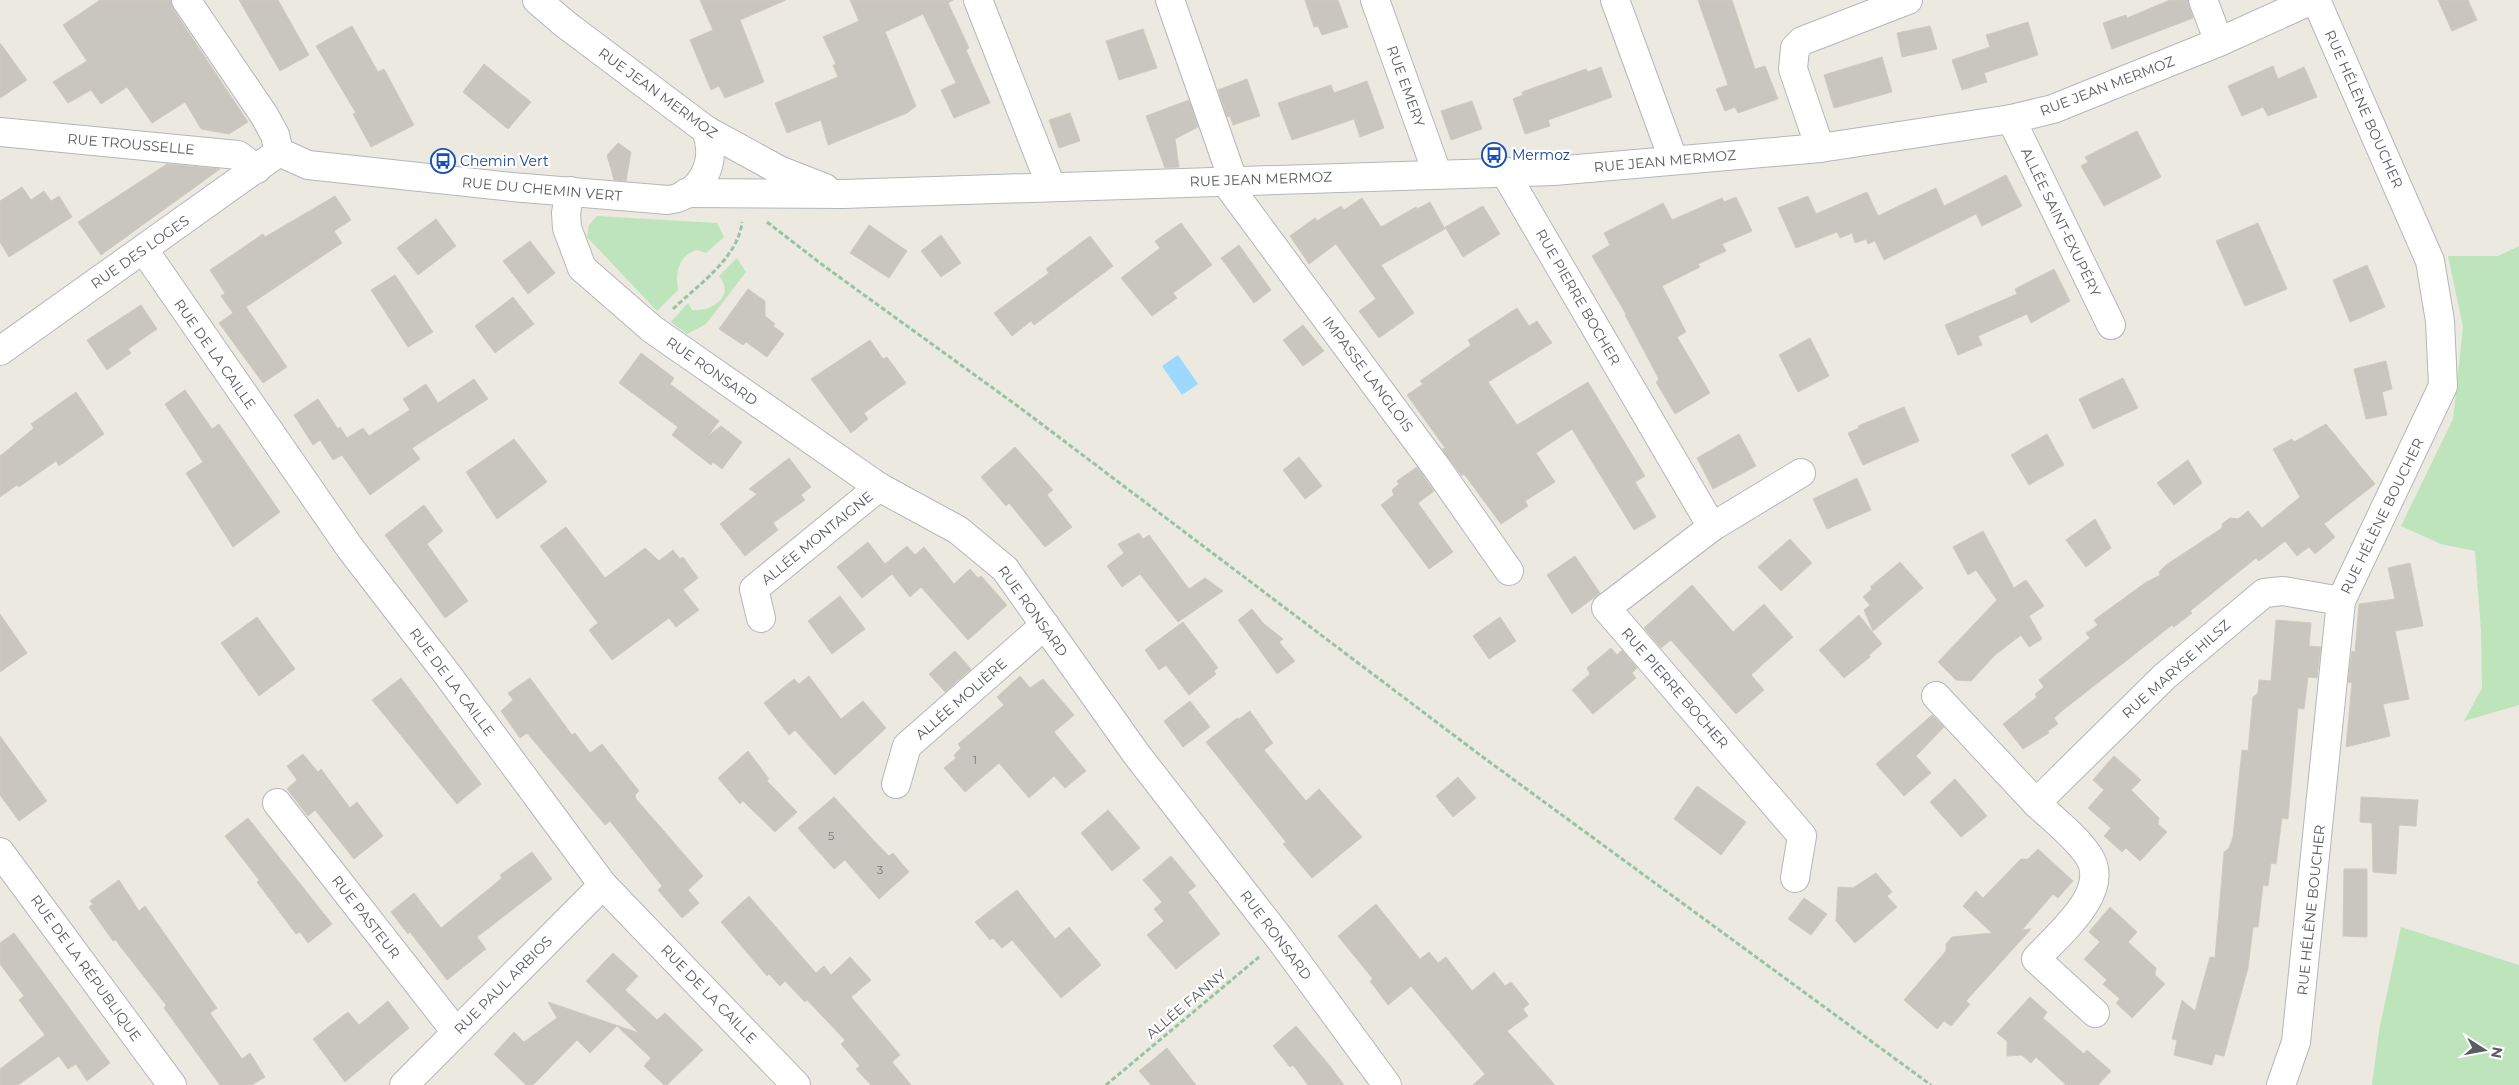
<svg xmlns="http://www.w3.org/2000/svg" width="2519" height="1085" font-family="Montserrat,sans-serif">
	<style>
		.green { fill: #bee4bc }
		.water { fill: #9dd9ff }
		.building { fill: #c9c5bf; stroke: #d1cabe }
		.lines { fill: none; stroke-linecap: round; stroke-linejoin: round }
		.minor-casing { stroke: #b3b7bb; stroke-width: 30 }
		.path { stroke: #95c5a0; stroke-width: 3; stroke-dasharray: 5 2.5; stroke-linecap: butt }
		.minor { stroke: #fff; stroke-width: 28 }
		.labels { text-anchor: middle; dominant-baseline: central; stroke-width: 4.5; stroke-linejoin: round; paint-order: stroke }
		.number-label { font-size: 11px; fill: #757778 }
		.street-label { font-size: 14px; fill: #595d61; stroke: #fff }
		.transit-label { font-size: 14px; fill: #164399; stroke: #fff; text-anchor: start }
	</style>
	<rect width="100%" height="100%" fill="#ece9e0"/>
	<g class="green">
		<path d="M597 216 717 223 724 237 706 253 697 250C678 255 675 274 678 290L657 311 587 237 589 225Z"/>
		<path d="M2519 246V705L2464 721 2482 688 2481 631 2475 551 2441 544 2401 526 2453 419 2463 327 2448 256H2498Z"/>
		<path d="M737 258 746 272 706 324 687 334 671 322 688 303 692 310C712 312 736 296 719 276Z"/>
		<path d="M2401 927 2519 965V1085H2372L2379 1031Z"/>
	</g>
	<path class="water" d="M1178 355 1198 384 1182 395 1162 366Z"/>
	<g class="building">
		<path d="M100 0H171L173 9 248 122 229 134 201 129 185 102 152 123 127 87 101 104 91 90 68 103 53 82 87 61 63 25Z"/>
		<path d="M239 0H278L309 55 280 71Z"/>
		<path d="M700 0H786L740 20 764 82 725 98 719 86 711 90 690 40 713 30Z"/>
		<path d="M850 0H953L948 3 969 48 966 50 990 103 954 118 941 90 956 83 923 14 885 32 916 106 907 113 828 145 821 120 787 133 775 103 838 77 833 65 836 64 823 37 859 21Z"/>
		<path d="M1305 0H1338L1348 27 1322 35 1318 26 1314 27Z"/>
		<path d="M1698 0H1732L1755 69 1765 66 1778 99 1738 113 1735 107 1725 111 1716 89 1728 85Z"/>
		<path d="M2170 0H2188L2193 18 2112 49 2103 23 2126 15 2127 18Z"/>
		<path d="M2438 0H2468L2477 20 2452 31Z"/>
		<path d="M2028 22 2038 55 1984 73 1987 82 1962 90 1952 60 1990 47 1986 35Z"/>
		<path d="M352 26 378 72 384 69 414 125 371 147 353 114 356 113 316 46Z"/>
		<path d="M1930 26 1937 49 1902 57 1897 33Z"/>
		<path d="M1143 29 1157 68 1119 80 1106 41Z"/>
		<path d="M0 43 27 80 0 98Z"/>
		<path d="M1882 57 1892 92 1834 108 1824 75Z"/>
		<path d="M484 64 531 102 508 129 463 92Z"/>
		<path d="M2273 66 2278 79 2304 67 2317 97 2268 116 2263 107 2242 116 2228 86Z"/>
		<path d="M1601 67 1612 97 1548 120 1550 126 1525 134 1513 99 1523 95 1522 92 1586 69 1588 72Z"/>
		<path d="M1247 79 1260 116 1233 125 1230 116 1227 117 1218 90Z"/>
		<path d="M1367 81 1384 128 1360 137 1354 119 1292 140 1278 103 1331 85 1334 93Z"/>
		<path d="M1189 100 1198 127 1175 139 1179 167 1165 168 1146 116Z"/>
		<path d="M1472 101 1482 129 1451 140 1441 111Z"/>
		<path d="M1070 113 1080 141 1059 148 1049 120Z"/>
		<path d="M2137 131 2161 177 2104 206 2081 166 2088 162 2085 157Z"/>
		<path d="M618 143 631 152 626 181 614 180 607 155Z"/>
		<path d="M167 164 220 169 101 255 78 222Z"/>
		<path d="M2006 175 2022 206 1982 226 1976 214 1884 260 1875 241 1868 244 1866 239 1855 243 1852 233 1840 238 1837 232 1796 248 1778 208 1808 196 1816 214 1867 192 1878 216 1936 188 1944 206Z"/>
		<path d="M22 187 31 200 44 191 51 201 59 196 72 217 9 257 0 242V201Z"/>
		<path d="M335 196 351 220 334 231 342 243 246 307 287 367 263 383 219 323 233 313 221 296 225 293 210 270 263 234 265 237Z"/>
		<path d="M1736 197 1752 231 1722 244 1726 251 1698 264 1700 267 1662 286 1686 332 1677 337 1710 393 1675 414 1656 382 1659 379 1625 315 1626 314 1592 256 1610 245 1604 233 1663 203 1672 220 1722 198 1724 202Z"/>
		<path d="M1362 198 1381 227 1416 207 1417 209 1430 202 1445 229 1381 265 1414 313 1379 338 1359 311 1376 299 1336 244 1309 264 1290 236 1315 218 1317 221 1341 206 1344 210Z"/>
		<path d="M1483 206 1500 234 1463 257 1445 227Z"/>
		<path d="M436 219 456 246 418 275 397 248Z"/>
		<path d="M1181 223 1212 265 1173 293 1177 298 1152 316 1121 278 1160 248 1155 241Z"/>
		<path d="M2258 223 2287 289 2245 306 2216 241Z"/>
		<path d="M869 225 907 251 889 278 850 253Z"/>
		<path d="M941 235 961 263 941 277 921 251Z"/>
		<path d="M1090 236 1113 266 1034 325 1031 321 1012 336 994 313 1049 273 1046 269Z"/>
		<path d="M530 241 555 273 528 294 503 261Z"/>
		<path d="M1239 245 1271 290 1254 303 1221 258Z"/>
		<path d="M2367 265 2385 307 2350 322 2333 280Z"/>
		<path d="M2054 269 2070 301 2031 323 2027 314 1978 336 1982 345 1958 355 1945 325 2017 294 2015 289Z"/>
		<path d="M395 275 433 332 408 347 371 290Z"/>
		<path d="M748 289 765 301V316L775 324 773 326 784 334 767 357 746 342 743 345 719 329Z"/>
		<path d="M513 297 534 324 495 353 475 326Z"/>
		<path d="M141 305 157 329 128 349 131 353 107 370 87 340Z"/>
		<path d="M1517 308 1529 326 1537 321 1552 343 1488 382 1517 425 1588 382 1645 476 1635 482 1656 517 1634 530 1572 429 1536 453 1555 482 1525 501 1528 506 1501 524 1464 474 1462 476 1442 449 1445 448 1407 395 1423 384 1420 381 1471 345 1468 340Z"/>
		<path d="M1303 325 1324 351 1303 366 1283 340Z"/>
		<path d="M1810 338 1829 376 1798 392 1779 355Z"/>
		<path d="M870 340 883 359 887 357 906 383 864 413 868 419 851 433 811 379Z"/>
		<path d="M641 353 674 378 670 384 719 421 708 436 721 426 742 442 722 469 713 462 711 465 672 435 678 427 619 383Z"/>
		<path d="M2386 361 2392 389 2382 392 2387 415 2366 419 2354 369Z"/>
		<path d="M2123 378 2138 408 2093 429 2079 399Z"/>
		<path d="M474 379 488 399 412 448 420 459 370 495 342 455 333 460 320 440 313 445 294 415 318 399 338 429 340 427 347 438 363 428 369 436 410 410 403 399 426 384 438 403Z"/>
		<path d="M185 390 212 429 219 424 280 512 233 547 186 473 203 462 165 404Z"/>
		<path d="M76 392 104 434 59 466 56 461 19 487 17 485 0 497V456L34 428 31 424Z"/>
		<path d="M1904 407 1919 441 1863 465 1848 433 1859 428 1858 426Z"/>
		<path d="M2326 424 2375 484 2324 524 2335 537 2315 554 2309 547 2297 556 2285 541 2259 561 2256 558 2190 611 2192 613 2174 627 2172 625 2063 710 2054 718 2058 724 2048 731 2049 733 2023 749 2003 724 2037 697 2035 694 2044 687 2039 680 2090 638 2086 633 2098 625 2094 620 2145 583 2160 575 2159 572 2166 565 2222 528V524L2230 518 2238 519 2248 511 2262 528 2300 497 2273 449 2292 439 2294 442Z"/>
		<path d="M1739 434 1756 466 1713 489 1697 458Z"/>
		<path d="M2047 434 2064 465 2029 485 2011 455Z"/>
		<path d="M514 439 547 482 497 519 466 472Z"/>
		<path d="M1015 447 1053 490 1047 495 1072 527 1045 547 1009 503 1006 506 981 477Z"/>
		<path d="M1299 457 1322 486 1305 499 1283 470Z"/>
		<path d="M789 458 811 487 801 495 805 500 773 523 778 530 745 556 720 524 757 494 749 489Z"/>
		<path d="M2188 460 2202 483 2174 505 2157 483Z"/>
		<path d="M1417 467 1434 491 1418 503 1453 552 1429 569 1381 505 1394 495 1392 490 1399 484 1397 481Z"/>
		<path d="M1857 478 1871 510 1827 529 1813 499Z"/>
		<path d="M424 505 443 531 427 544 468 601 445 618 385 535Z"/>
		<path d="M2095 519 2111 548 2086 567 2066 540Z"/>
		<path d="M566 527 605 578 645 548 659 561 673 550 680 559 683 557 698 578 683 590 699 610 676 627 669 618 612 660 589 630 598 623 540 546Z"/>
		<path d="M1983 531 2014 588 2026 580 2044 606 2029 616 2042 639 2029 647 2021 635 1995 655 1971 681 1956 680 1938 662 1997 600 1976 570 1968 575 1953 547Z"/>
		<path d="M1139 533 1143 539 1149 535 1189 589 1205 578 1223 591 1178 622 1140 574 1122 587 1107 566 1124 553 1118 544Z"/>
		<path d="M1790 539 1812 563 1781 591 1758 567Z"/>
		<path d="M868 542 888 568 885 564 907 546 915 555 924 547 954 584 970 569 978 578 981 576 1007 605 968 640 921 587 910 597 892 574 862 598 837 567Z"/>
		<path d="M1575 556 1600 593 1572 614 1547 575Z"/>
		<path d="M1900 562 1923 588 1873 631 1864 610 1870 605 1863 597 1872 589 1870 587Z"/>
		<path d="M2410 563 2423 626 2395 631 2409 699 2383 704 2390 736 2346 747 2352 683 2348 682 2352 651 2355 652 2359 604 2395 599 2388 568Z"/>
		<path d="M1692 585 1733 632 1764 604 1793 637 1751 675 1764 690 1736 714 1671 640 1661 648 1644 628Z"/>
		<path d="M840 596 865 629 832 654 808 621Z"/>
		<path d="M1252 609 1263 623 1283 639 1279 642 1295 661 1277 674 1238 620Z"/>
		<path d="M0 614 27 653 0 672Z"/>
		<path d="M1859 615 1882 644 1869 655 1870 657 1844 678 1819 650Z"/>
		<path d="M257 617 295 669 259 696 221 643Z"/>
		<path d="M1500 617 1516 641 1489 659 1473 636Z"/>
		<path d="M2276 620 2311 623 2309 646 2321 647 2317 678 2308 677 2304 709 2298 708 2288 819 2282 818 2276 864 2271 863 2268 886 2263 885 2258 927H2253L2248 968 2224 1056 2215 1054 2212 1065 2174 1055 2177 1040 2172 1039 2182 1000 2195 1011 2210 957 2215 958 2224 852 2229 848 2233 837 2242 750 2248 751 2253 697 2258 693 2259 680 2271 681Z"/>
		<path d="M1183 622 1218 668 1214 671 1216 674 1189 695 1166 665 1159 670 1145 650Z"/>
		<path d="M1611 648 1617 655 1622 650 1637 668 1632 673 1636 678 1593 714 1572 690 1590 674 1587 668Z"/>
		<path d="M955 651 971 669 945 692 929 674Z"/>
		<path d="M809 676 841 719 863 701 886 728 835 775 795 730 789 735 764 703 794 679 799 684Z"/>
		<path d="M1020 676 1030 688 1043 679 1074 715 1054 732 1086 771 1065 788 1054 776 1029 798 999 763 965 792 944 768 956 758 954 755 961 748 958 744 1004 705 997 697Z"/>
		<path d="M401 678 481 784 457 804 372 700Z"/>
		<path d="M530 678 572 735 575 733 590 753 602 744 639 791 635 795 636 799 703 876 688 890 699 903 682 918 658 890 662 886 610 821 605 825 527 733 520 738 501 711 513 700 508 693Z"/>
		<path d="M1190 701 1210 727 1183 747 1164 721Z"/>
		<path d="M1250 711 1273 743 1264 750 1306 801 1319 789 1362 837 1312 878 1283 844 1286 842 1206 742 1237 718 1239 719Z"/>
		<path d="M1932 715 1944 727 1916 756 1931 773 1904 796 1876 764Z"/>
		<path d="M0 736 47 801 19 821 0 795Z"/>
		<path d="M748 751 769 779 767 781 797 812 775 832 743 801 740 804 718 778Z"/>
		<path d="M303 754 318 772 321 769 350 808 357 802 383 836 354 859 315 810 308 816 287 789 297 780 287 766Z"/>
		<path d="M2114 756 2141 780 2131 790 2159 818 2158 824 2167 832 2140 861 2126 848 2122 852 2104 836 2111 828 2088 808 2104 790 2093 780Z"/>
		<path d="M1458 777 1476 798 1453 817 1436 796Z"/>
		<path d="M1955 779 1987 816 1961 837 1930 802Z"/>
		<path d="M1697 786 1746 822 1721 855 1674 819Z"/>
		<path d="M834 797 877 844 889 856 893 853 909 872 879 899 845 860 834 869 798 828Z"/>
		<path d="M2361 797 2418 800 2416 826 2399 825 2396 874 2373 872 2372 823 2360 822Z"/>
		<path d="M1108 810 1140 848 1112 871 1081 833Z"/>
		<path d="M248 818 332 924 308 943 300 932 296 934 257 882 259 880 225 836Z"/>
		<path d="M2038 849 2073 881 2058 898 2053 894 2022 930 2031 929 1966 1001 1970 1004 1951 1026 1944 1021 1937 1029 1904 1000 1946 951V944L1952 937 1992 933 1963 906 1976 891 1983 898 2021 859H2028Z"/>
		<path d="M532 852 552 879 477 937 486 949 447 980 410 932 408 934 391 912 414 893 441 928 502 878 500 875Z"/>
		<path d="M1171 856 1196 886 1188 892 1220 934 1176 969 1147 935 1164 921 1154 909 1162 902 1143 880Z"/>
		<path d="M2344 869H2367V937L2343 936Z"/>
		<path d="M1876 873 1892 892 1887 896 1897 907 1855 943 1836 921 1838 887 1853 888Z"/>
		<path d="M119 880 139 911 145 906 217 1008 210 1013 242 1059 250 1053 265 1077 252 1085H220L164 1008 166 1005 120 946 116 940 113 941 89 907 93 904 90 901Z"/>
		<path d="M1017 890 1055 939 1069 927 1101 965 1061 998 1012 940 1002 948 993 938 990 940 975 922Z"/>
		<path d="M749 896 816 973 824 966 831 975 850 957 871 980 851 997 900 1055 892 1062 911 1085H871L856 1069 860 1066 841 1044 845 1040 807 1000 805 1002 785 981 780 986 769 974 767 976 721 922Z"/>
		<path d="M1804 898 1827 914 1811 935 1788 919Z"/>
		<path d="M1376 904 1420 959 1429 952 1438 963 1446 957 1472 991 1494 972 1505 986 1511 982 1529 1004 1523 1009 1528 1016 1507 1031 1555 1085H1473L1485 1074 1411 986 1388 1005 1370 981 1373 979 1338 936Z"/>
		<path d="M2110 907 2137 932 2128 942 2156 968 2155 975 2165 984 2132 1018 2116 1003 2120 999 2103 984 2107 980 2084 959 2100 942 2089 932Z"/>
		<path d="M14 933 110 1063 87 1081 76 1064 68 1069 59 1056 18 1085H0V1069L45 1035 19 1000 24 996 0 964V943Z"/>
		<path d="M613 953 638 976 625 990 657 1020 665 1013 703 1050 667 1085H664L644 1066 651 1058 617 1026 590 1053 577 1040 533 1085H526L494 1054 514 1032 524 1042 557 1018 548 1002 639 1033 586 981Z"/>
		<path d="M2030 997 2047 1012 2043 1018 2084 1054 2087 1050 2111 1071 2098 1085H2066L2036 1057 2031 1063 2022 1055 2007 1056V1041L1997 1033Z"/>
		<path d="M388 1001 409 1028 345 1082 313 1039 348 1012 359 1025Z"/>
		<path d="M1296 1026 1330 1066 1344 1085H1308L1293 1065 1290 1067 1273 1046Z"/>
		<path d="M1167 1048 1196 1085H1151L1139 1071Z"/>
	</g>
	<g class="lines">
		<defs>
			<g id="minor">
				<path d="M186 0 264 115 275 135 279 152"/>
				<path d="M537 0 565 24 706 130 779 170 825 188"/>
				<path d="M978 0 1051 186"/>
				<path d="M1170 0 1233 180"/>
				<path d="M1375 0 1437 173"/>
				<path d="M1615 0 1673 159"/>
				<path d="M2203 0 2219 42"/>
				<path d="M2011 119 2111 325"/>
				<path d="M0 132 238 155 257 169"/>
				<path d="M1820 148 1793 69 1795 48 1802 41 1908 0"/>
				<path d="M279 152 308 165 512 187 668 200C703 195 718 161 706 130"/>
				<path d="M1504 171 1712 527 1801 473"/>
				<path d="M1224 180 1437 468 1509 571"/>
				<path d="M570 191 566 213 567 228 582 268 652 329 879 487 958 530 1005 569 1137 755 1280 939 1387 1085"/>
				<path d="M686 193 843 194 1554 171 1820 148 2011 119 2053 109 2219 42 2312 0"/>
				<path d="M144 250 350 548 447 674 603 885 796 1085"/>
				<path d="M0 351 279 152"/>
				<path d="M1712 527 1606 608 1802 836 1795 878"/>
				<path d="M761 618 754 589 879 487"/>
				<path d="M1936 696 2036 803"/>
				<path d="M896 784 907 746 1045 625"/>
				<path d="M277 803 456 1032"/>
				<path d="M0 852 172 1085"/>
				<path d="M2095 1013 2036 959C2059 933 2113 891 2088 855 2076 837 2052 818 2036 803L2165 676 2264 593 2283 591 2341 601"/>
				<path d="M404 1085 603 885"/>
				<path d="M2281 1085 2296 1042 2341 601 2443 386 2440 321 2430 261 2316 0"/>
			</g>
		</defs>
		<use href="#minor" class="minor-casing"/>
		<g class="path">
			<path d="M767 222 824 266 1019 407 1480 755 1931 1085"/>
			<path d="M673 309C698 285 738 258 742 222"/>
			<path d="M1106 1085 1259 957"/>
		</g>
		<use href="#minor" class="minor"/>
	</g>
	<defs>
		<symbol id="bus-ring" viewBox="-11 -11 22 22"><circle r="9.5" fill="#fff" stroke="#1a4fb4" stroke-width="1.5"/><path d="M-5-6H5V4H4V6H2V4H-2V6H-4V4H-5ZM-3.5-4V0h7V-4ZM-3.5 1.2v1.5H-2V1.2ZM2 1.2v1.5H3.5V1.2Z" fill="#1a4fb4"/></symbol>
	</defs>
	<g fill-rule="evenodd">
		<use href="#bus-ring" x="1480" y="141" width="28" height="28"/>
		<use href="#bus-ring" x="429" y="147" width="28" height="28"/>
	</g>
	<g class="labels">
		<g class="number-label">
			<text x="975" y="760">1</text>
			<text x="831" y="836">5</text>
			<text x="880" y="870">3</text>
		</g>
		<g class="street-label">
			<text transform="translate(1406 86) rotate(70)">RUE EMERY</text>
			<text transform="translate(2107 86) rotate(-21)">RUE JEAN MERMOZ</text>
			<text transform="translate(658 93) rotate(36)">RUE JEAN MERMOZ</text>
			<text transform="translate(2364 109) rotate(66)">RUE HÉLÈNE BOUCHER</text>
			<text transform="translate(131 144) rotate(5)">RUE TROUSSELLE</text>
			<text transform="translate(1665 161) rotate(-5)">RUE JEAN MERMOZ</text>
			<text transform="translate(1261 179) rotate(-2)">RUE JEAN MERMOZ</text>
			<text transform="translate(542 189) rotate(5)">RUE DU CHEMIN VERT</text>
			<text transform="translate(2061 222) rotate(64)">ALLÉE SAINT-EXUPÉRY</text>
			<text transform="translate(140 252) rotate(-35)">RUE DES LOGES</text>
			<text transform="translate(1578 297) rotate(60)">RUE PIERRE BOCHER</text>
			<text transform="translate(215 354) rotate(55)">RUE DE LA CAILLE</text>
			<text transform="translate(712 371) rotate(35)">RUE RONSARD</text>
			<text transform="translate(1368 374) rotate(53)">IMPASSE LANGLOIS</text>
			<text transform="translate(2382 516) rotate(-64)">RUE HÉLÈNE BOUCHER</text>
			<text transform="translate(817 538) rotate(-39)">ALLÉE MONTAIGNE</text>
			<text transform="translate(1033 611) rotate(54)">RUE RONSARD</text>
			<text transform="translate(2176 669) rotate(-42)">RUE MARYSE HILSZ</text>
			<text transform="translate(452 682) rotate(53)">RUE DE LA CAILLE</text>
			<text transform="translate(1675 688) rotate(49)">RUE PIERRE BOCHER</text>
			<text transform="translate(961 699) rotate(-41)">ALLÉE MOLIÈRE</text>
			<text transform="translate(2311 910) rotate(-84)">RUE HÉLÈNE BOUCHER</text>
			<text transform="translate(366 917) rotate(52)">RUE PASTEUR</text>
			<text transform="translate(1276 935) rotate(53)">RUE RONSARD</text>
			<text transform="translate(86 968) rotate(54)">RUE DE LA RÉPUBLIQUE</text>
			<text transform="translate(503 985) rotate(-45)">RUE PAUL ARBIOS</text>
			<text transform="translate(709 994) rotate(46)">RUE DE LA CAILLE</text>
			<text transform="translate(1186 1004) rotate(-40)">ALLÉE FANNY</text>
		</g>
		<g class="transit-label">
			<text x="1512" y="155">Mermoz</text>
			<text x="460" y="161">Chemin Vert</text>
		</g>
	</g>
	<g transform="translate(2484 1050) rotate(101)" stroke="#ffffff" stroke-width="4" paint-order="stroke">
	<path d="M0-4L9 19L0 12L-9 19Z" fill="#595d61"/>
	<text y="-8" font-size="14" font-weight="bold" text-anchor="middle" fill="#595d61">N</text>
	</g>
</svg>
